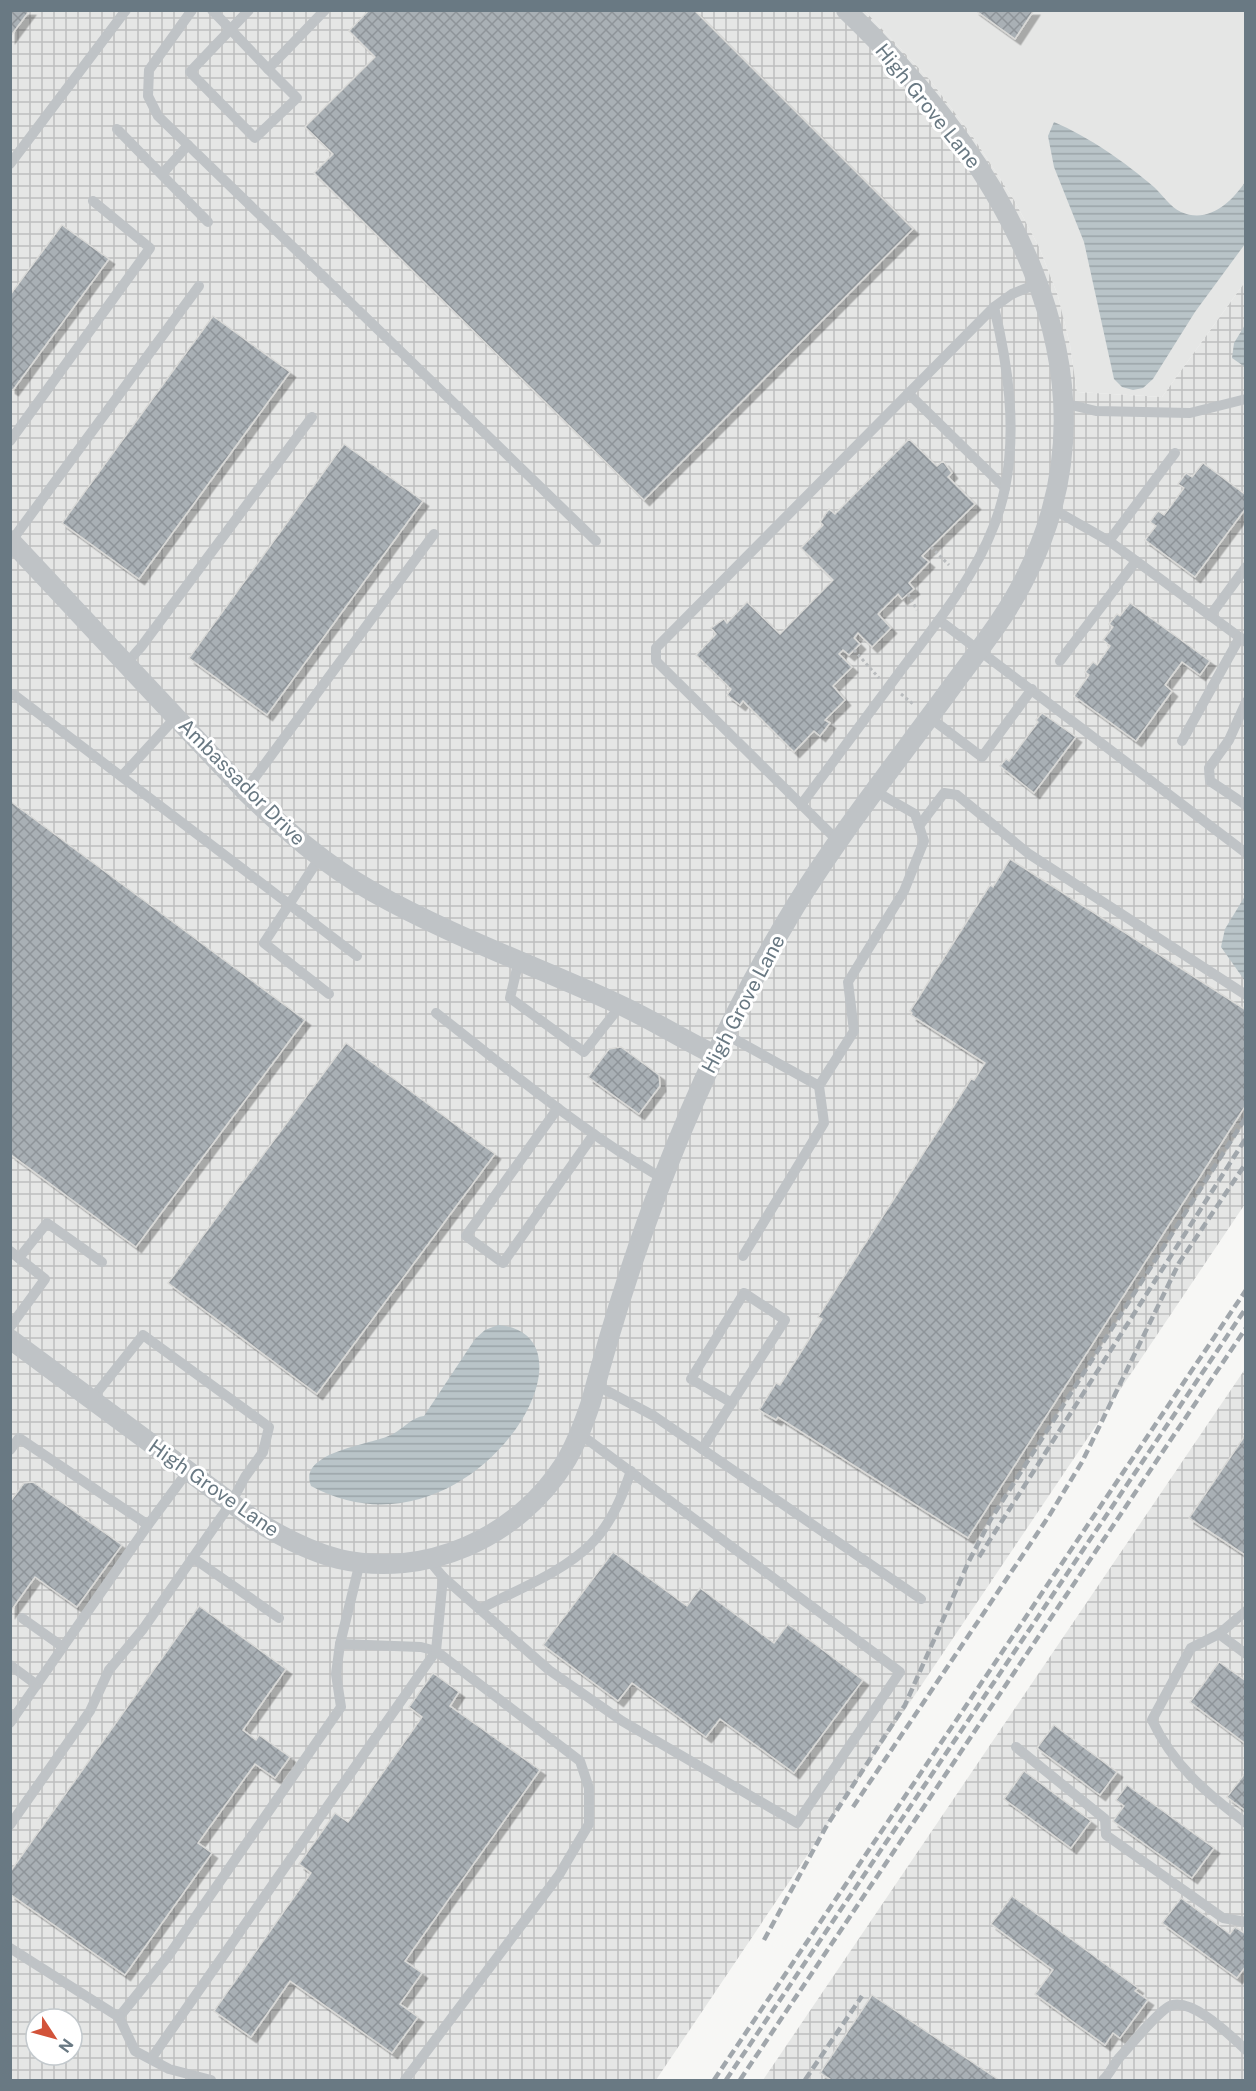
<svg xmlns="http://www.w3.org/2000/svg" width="1256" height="2091" font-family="'Public Sans',sans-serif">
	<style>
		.built { fill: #e5e6e5 }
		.industrial { fill: url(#industrial-grid); fill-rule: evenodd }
		.water { fill: url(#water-rules) }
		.building { fill: url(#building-cross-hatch); stroke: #d9d9d7; stroke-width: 1.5; filter: url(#shadow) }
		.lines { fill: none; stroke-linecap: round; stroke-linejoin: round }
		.path { stroke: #b9bcbe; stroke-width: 3; stroke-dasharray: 3 3; stroke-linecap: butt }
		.lane { stroke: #bfc3c6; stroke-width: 10 }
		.street { stroke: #bfc3c6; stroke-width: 20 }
		.rail { stroke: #a1a7ac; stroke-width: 4.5; stroke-dasharray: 9 4.5; stroke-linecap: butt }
		.labels { text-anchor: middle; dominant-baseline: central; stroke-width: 6; stroke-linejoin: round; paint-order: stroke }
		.street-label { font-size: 20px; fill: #697983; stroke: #fff }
	</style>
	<defs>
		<pattern id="industrial-grid" width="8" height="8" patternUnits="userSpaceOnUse" patternTransform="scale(1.5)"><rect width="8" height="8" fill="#e5e6e5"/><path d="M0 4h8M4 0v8" fill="none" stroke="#bebfbf"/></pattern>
		<pattern id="water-rules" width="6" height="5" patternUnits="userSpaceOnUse" patternTransform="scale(1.5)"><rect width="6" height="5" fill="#b9c4c8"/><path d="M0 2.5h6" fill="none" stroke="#9aa4a8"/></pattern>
		<pattern id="building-cross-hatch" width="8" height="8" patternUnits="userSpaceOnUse" patternTransform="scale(1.5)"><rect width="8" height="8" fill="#a9b0b5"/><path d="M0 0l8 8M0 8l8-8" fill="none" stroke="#8e9499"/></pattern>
		<filter id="shadow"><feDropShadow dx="5.5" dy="5.5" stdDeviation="0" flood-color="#0004"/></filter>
	</defs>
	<rect width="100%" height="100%" fill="#f7f7f5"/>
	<path class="built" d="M865 11H1245V282L1162 397 1077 392 1070 345 1058 296 1039 247 1014 200 971 134 930 80Z"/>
	<g class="industrial">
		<path d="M11 11H865L930 80 971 134 1014 200 1039 247 1058 296 1070 345 1077 392 1162 397 1245 282V1204L656 2080H11ZM36 2019H72V2055H36Z"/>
		<path d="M1245 1369V2080H763Z"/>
	</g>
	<g class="water">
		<path d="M1054 122C1089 137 1125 162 1154 187 1162 194 1170 207 1181 212 1208 224 1231 203 1245 182V244L1195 312 1153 379 1143 388 1133 390 1122 387 1114 379 1084 242 1054 167 1048 136Z"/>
		<path d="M1245 325V367L1232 358 1234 343Z"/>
		<path d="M1245 896V981L1221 947 1225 929Z"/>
		<path d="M498 1325C613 1335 468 1571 311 1486 297 1451 373 1445 393 1434 404 1428 412 1417 424 1416L475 1339 485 1330Z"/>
	</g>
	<g class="building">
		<path d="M10 10H30L10 37Z"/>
		<path d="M369 10H694L913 229 644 500 314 173 333 154 305 127 375 57 349 31Z"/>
		<path d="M975 10H1034L1015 39Z"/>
		<path d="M62 225 109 259 13 390 10 388V295Z"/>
		<path d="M213 316 290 372 139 579 62 523Z"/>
		<path d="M909 439 937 466 943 461 952 473 948 477 975 504 922 556 929 562 909 583 914 589 902 599 898 594 878 614 891 628 872 647 858 633 854 638 860 644 849 655 843 650 839 654 852 667 833 686 845 700 825 720 830 723 820 736 814 731 794 752 743 701 740 705 727 695 731 689 696 655 716 634 711 628 724 619 727 623 747 602 780 634 833 580 801 548 823 525 820 522 829 509 835 514Z"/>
		<path d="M344 444 423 501 267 715 189 658Z"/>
		<path d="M1203 463 1246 495V508L1195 577 1145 540 1156 526 1150 522 1158 511 1164 515 1184 488 1178 484 1186 473 1192 477Z"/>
		<path d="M1130 603 1210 661 1200 675 1182 662 1165 685 1172 691 1136 741 1074 696 1089 675 1085 672 1093 662 1097 665 1110 646 1103 640 1113 627 1109 624 1117 614 1120 616Z"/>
		<path d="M1042 713 1076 737 1034 793 1000 766 1006 759 1009 761 1038 722 1036 720Z"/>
		<path d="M10 801 305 1020 136 1247 10 1154Z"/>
		<path d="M1010 859 1246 1010V1105L968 1538 778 1417 776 1420 759 1410 776 1383 780 1385 822 1319 818 1317 971 1079 974 1080 985 1063 911 1015 912 1013 910 1011 990 885 993 887Z"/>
		<path d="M346 1043 495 1154 317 1394 168 1283Z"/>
		<path d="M621 1047 659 1075 660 1086 639 1114 588 1077 609 1049Z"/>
		<path d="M1246 1434V1554L1245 1555 1189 1518Z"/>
		<path d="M33 1482 122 1545 77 1607 35 1577 10 1612V1502L24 1483Z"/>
		<path d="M613 1552 687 1606 700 1588 774 1643 788 1624 863 1680 794 1773 720 1719 706 1737 632 1683 618 1701 543 1645Z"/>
		<path d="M199 1606 286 1669 243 1730 256 1740 259 1735 290 1757 275 1778 255 1764 198 1843 212 1853 125 1975 10 1894V1872Z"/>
		<path d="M1219 1662 1246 1681V1744L1190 1702Z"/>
		<path d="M433 1673 459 1692 450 1706 540 1770 405 1961 422 1973 400 2004 418 2017 392 2053 290 1981 251 2037 214 2011 311 1873 299 1864 335 1813 348 1822 422 1717 409 1707Z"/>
		<path d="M1054 1725 1117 1772 1100 1795 1037 1748Z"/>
		<path d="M1024 1771 1091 1821 1071 1848 1004 1799Z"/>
		<path d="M1246 1772V1811L1227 1797Z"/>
		<path d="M1127 1785 1214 1848 1192 1878 1113 1821 1124 1806 1116 1800Z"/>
		<path d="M1012 1896 1138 1988 1135 1991 1148 2000 1120 2038 1113 2033 1105 2045 1035 1994 1053 1970 991 1924Z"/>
		<path d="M1181 1898 1230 1934 1235 1927 1246 1934V1966L1237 1978 1162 1923Z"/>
		<path d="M872 1995 999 2080H831L820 2073Z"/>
	</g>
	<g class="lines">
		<g class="path">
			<path d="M931 547 949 565"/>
			<path d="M908 594 917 610"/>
			<path d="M854 650 879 678"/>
			<path d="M901 694 913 704"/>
		</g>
		<g class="lane">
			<path d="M192 10 149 70 148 96 158 116 596 541"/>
			<path d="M212 10 268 69"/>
			<path d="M249 10 190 72 255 138 297 98 268 69 325 10"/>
			<path d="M117 129 208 222"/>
			<path d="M10 164 126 10"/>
			<path d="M163 173 188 145"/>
			<path d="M908 393 1005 488"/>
			<path d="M1063 403 1096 411 1190 413 1246 399"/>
			<path d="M10 441 150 248 93 201"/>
			<path d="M1051 508 1109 541 1246 642"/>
			<path d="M1109 541 1175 453"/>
			<path d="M10 543 199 286"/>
			<path d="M1210 616 1246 567"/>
			<path d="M939 620 1246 853"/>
			<path d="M1060 661 1136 561"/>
			<path d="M126 664 141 647 312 417"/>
			<path d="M10 696 13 694 357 956"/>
			<path d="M1246 702 1229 740 1209 768 1210 781 1246 805"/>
			<path d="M929 717 982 757 1032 689"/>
			<path d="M1182 741 1240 637"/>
			<path d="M122 776 176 717"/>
			<path d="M245 791 434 534"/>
			<path d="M801 805C834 761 866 717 899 673 941 617 991 559 1005 488 1017 428 1008 365 994 307"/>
			<path d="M919 826 944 793 957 795 1029 854 1246 995"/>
			<path d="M839 842 656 661V648L994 307 1012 294 1039 283"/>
			<path d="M320 857 264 943 329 994"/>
			<path d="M519 960 510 998 584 1052 621 1005"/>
			<path d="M436 1013C509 1070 581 1131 662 1178"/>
			<path d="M725 1034 819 1086 854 1031 848 982 904 891 924 841 915 814 875 791"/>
			<path d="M558 1108 466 1236 503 1263 594 1134"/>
			<path d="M10 1251 45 1279 10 1327"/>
			<path d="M743 1256 824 1123 819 1086"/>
			<path d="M19 1258 47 1223 102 1262"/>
			<path d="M596 1385 654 1416 921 1599"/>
			<path d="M702 1449 785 1320 744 1293 691 1379 732 1403"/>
			<path d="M10 1450 19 1438 148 1525 188 1471"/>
			<path d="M193 1558 279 1618"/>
			<path d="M428 1559 443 1577 549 1670 622 1721 797 1823 900 1672 580 1434"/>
			<path d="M480 1609C516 1590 562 1573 591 1544 611 1524 622 1497 631 1471"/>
			<path d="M22 1618 63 1647"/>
			<path d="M1219 1634 1246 1611"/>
			<path d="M1246 1654 1219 1634 1191 1648 1152 1720C1173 1765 1206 1793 1246 1823"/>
			<path d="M10 1665 37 1685"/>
			<path d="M10 1723 148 1525"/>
			<path d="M1016 1747 1105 1819 1106 1835 1223 1918 1246 1922"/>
			<path d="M10 1825 90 1711 109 1670 143 1629 231 1503 245 1477 263 1452 269 1427 143 1335 91 1400"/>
			<path d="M10 1948 119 2017 169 1955 341 1707 336 1674 340 1644 360 1562"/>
			<path d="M119 2017 135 2051 169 2069 211 2080"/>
			<path d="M151 2059 436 1651 421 1647 340 1644"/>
			<path d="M405 2080 559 1875 589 1824V1788L580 1761 436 1651 443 1577"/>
			<path d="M1103 2080C1110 2074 1113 2065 1119 2058 1130 2046 1155 2015 1168 2007 1189 1994 1231 2036 1246 2050"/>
		</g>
		<g class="street">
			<path d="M10 540 245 791C284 829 325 865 373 892 451 936 536 966 618 1004 651 1019 682 1039 715 1055"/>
			<path d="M10 1339 253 1519C280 1536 308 1551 339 1559 425 1579 517 1538 564 1464 576 1445 584 1423 591 1402 637 1228 702 1059 796 905 843 829 900 758 953 685 978 651 1005 618 1024 580 1133 369 998 156 846 10"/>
		</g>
		<g class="rail">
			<path d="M979 1557 1246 1138"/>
			<path d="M853 1807 1049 1516 1082 1462 1179 1263 1246 1163"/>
			<path d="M764 1940 826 1827 905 1705 969 1561 991 1519 1246 1117"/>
			<path d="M714 2080 1246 1290"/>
			<path d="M726 2080 1246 1308"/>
			<path d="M740 2080 1246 1328"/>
			<path d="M805 2080 862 1996"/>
		</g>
	</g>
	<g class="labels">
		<g class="street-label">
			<text transform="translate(928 106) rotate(51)">High Grove Lane</text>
			<text transform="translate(242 782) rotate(45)">Ambassador Drive</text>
			<text transform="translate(743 1004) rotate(-62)">High Grove Lane</text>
			<text transform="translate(214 1488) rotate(35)">High Grove Lane</text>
		</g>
	</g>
	<rect width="1256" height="2091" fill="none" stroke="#697983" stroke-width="24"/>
	<g transform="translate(54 2037) rotate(126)"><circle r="28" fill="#ffffff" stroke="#c3c9cd" stroke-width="1.5"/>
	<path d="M0-4.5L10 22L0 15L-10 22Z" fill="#d2533a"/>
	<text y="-9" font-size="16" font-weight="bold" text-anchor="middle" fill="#697983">N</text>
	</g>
</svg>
